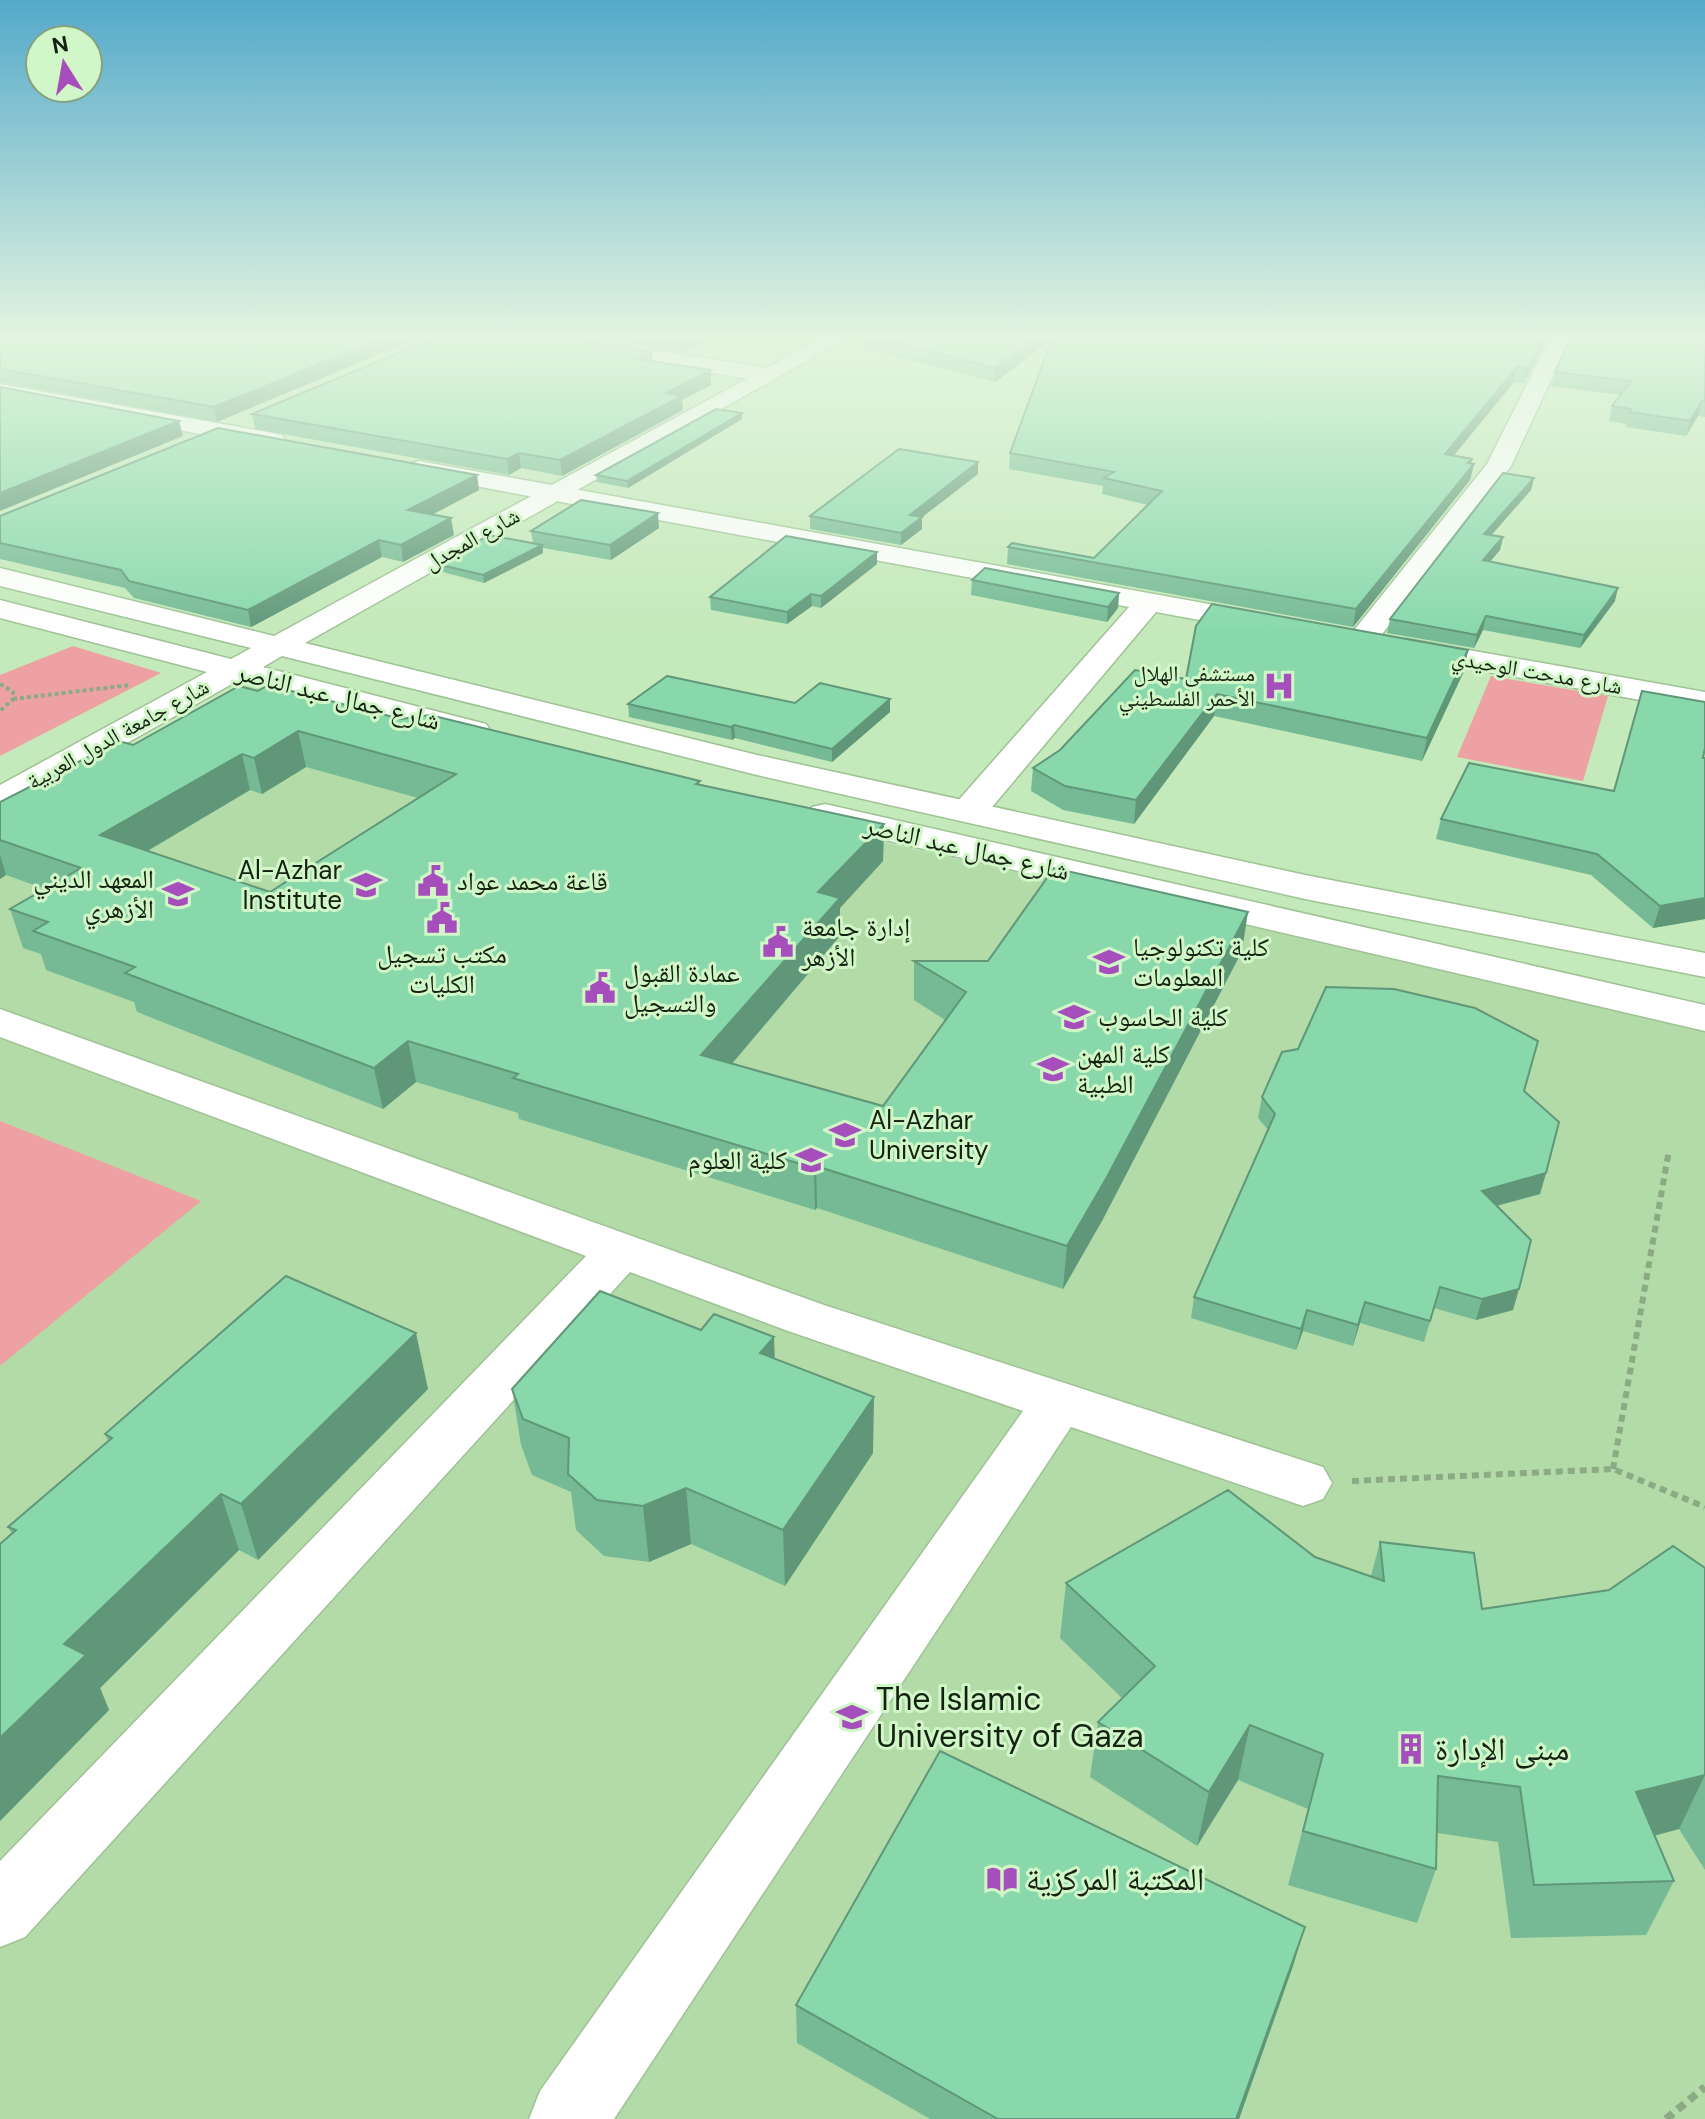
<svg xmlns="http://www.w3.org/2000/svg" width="1705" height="2119" font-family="'DM Sans','Noto Naskh Arabic',sans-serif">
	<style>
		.built { fill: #b3dba8 }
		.green { fill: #eea1a2 }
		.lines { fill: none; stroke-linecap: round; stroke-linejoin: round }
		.minor-casing { stroke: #9ec294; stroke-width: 3 }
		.major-casing { stroke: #9ec294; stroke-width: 3 }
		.path-far2 { stroke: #8caa84; stroke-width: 4; stroke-dasharray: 4 3; stroke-linecap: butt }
		.path-far1 { stroke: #8caa84; stroke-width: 6; stroke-dasharray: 7 5; stroke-linecap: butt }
		.path { stroke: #8caa84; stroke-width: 8; stroke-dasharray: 9 6; stroke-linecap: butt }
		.minor { fill: #fff; fill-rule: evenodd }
		.major { fill: #fff; fill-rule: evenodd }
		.wall { fill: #75ba94; fill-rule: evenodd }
		.shaded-wall { fill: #5f9778 }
		.building { fill: #88d8ac; stroke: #5f9778; stroke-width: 2; fill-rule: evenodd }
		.labels { text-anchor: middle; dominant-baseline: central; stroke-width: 6; stroke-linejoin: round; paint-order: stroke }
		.far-street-label { font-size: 22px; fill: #142211; stroke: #d1f6c7 }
		.far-poi-label { font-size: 22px; fill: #142211; stroke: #d1f6c7; text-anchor: end }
		.street-label { font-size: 26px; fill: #142211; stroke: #d1f6c7 }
		.poi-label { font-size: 26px; fill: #142211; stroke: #d1f6c7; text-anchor: start }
		.near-poi-label { font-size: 32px; fill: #142211; stroke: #d1f6c7; text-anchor: start }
	</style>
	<rect width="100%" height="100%" fill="#c4e9ba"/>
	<path class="built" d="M244 684 644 787 1270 931 1705 1027V2119H0V838L42 815Z"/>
	<g class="green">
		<path d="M73 646 161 673 0 756V675Z"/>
		<path d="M1491 676 1608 696 1583 781 1457 757Z"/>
		<path d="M0 1121 201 1201 0 1366Z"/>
	</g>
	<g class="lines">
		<defs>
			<g id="minor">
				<path d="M532 339H582L767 368 778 375 767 382 542 345Z"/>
				<path d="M1550 339H1570L1511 466 1373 646 1362 649 1351 646 1347 640 1351 634 1487 464Z"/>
				<path d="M0 384 273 433 282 435 285 440 282 445 273 447 0 398Z"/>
				<path d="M419 461 1264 614 1275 617 1279 623 1275 629 1264 632 1156 612 982 819 969 822 956 819 951 811 956 803 1129 607 410 474 406 469 410 464Z"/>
				<path d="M1407 639 1705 692V712L1396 655 1392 648 1396 641Z"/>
				<path d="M0 1009 824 1305 1323 1467 1332 1483 1323 1499 1303 1506 1071 1427 614 2119H529L540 2091 1023 1411 788 1331 630 1272 25 1937 0 1947V1861L586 1256 0 1037Z"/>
			</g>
			<g id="major">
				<path d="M820 339H846L305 643 757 755 1305 875 1705 953V977L1305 899 757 775 282 656 263 667 486 724 491 731 486 738 474 741 239 680 13 807 0 810V785L207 672 0 618V600L231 659 251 648 0 586V568L274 636Z"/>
				<path d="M825 804 1705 1005V1031L812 823 807 815 812 807Z"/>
			</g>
		</defs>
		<use href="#minor" class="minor-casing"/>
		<use href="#major" class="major-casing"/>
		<g class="path-far2">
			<path d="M0 684 13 692V699L0 711"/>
			<path d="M13 699 130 685"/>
		</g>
		<g class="path-far1">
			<path d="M1613 1469 1669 1150"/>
			<path d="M1352 1481 1613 1469 1705 1507"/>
		</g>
		<path class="path" d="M1666 2119 1705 2087"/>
		<use href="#minor" class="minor"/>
		<use href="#major" class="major"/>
	</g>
	<g class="wall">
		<path d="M0 339H416L217 422 0 382Z"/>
		<path d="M602 339H709L682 352Z"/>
		<path d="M862 339H1548L1524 383 1514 382 1453 456 1474 464 1470 480 1353 627 1007 564 1008 547 1094 558 1148 505 1102 494 1103 486 1009 469 1010 453 1052 339 995 382 862 348Z"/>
		<path d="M1705 339V417L1698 416 1686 436 1626 427V424L1609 421 1612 406 1621 395 1551 386 1555 372Z"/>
		<path d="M652 361 711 370V385L682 400 683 410 562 476 521 468 509 475 255 429 252 414Z"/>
		<path d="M742 419 628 488 597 482 596 475Z"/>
		<path d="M978 474 922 517V529L901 545 810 529V516Z"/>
		<path d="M477 475 479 490 432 515 454 535 403 562 382 557 251 627 134 598 125 588 0 559V516Z"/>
		<path d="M1534 478 1531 490 1491 535 1503 537 1500 550 1490 562 1615 601 1580 648 1483 630 1474 648 1387 633 1390 619Z"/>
		<path d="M659 528 611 560 543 548V553L484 583 439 571 437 564 533 543 531 531Z"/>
		<path d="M877 552V564L821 608 812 606 787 624 711 610 710 597Z"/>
		<path d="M972 580 1119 593 1118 608 1107 622 971 595Z"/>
		<path d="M1468 650 1464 671 1422 761 1214 716 1134 824 1063 810 1031 791 1033 768 1186 679Z"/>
		<path d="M258 691 401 719 701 785 884 824 883 861 840 908V936L732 1064 883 1106 945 1020 914 1000V961H988L1242 951 1103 1219 1063 1289 817 1208 815 1210 519 1119 518 1113 416 1082 383 1109 137 1012 134 1002 46 970 41 954 23 948 10 909 45 889 6 875 0 879V802ZM306 767 418 798 270 892 148 851 250 790 262 794Z"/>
		<path d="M890 699V712L832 762 735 738 732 740 629 717 628 704 795 703Z"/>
		<path d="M1703 758 1705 919 1653 928 1591 875 1436 839 1441 819 1614 791Z"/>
		<path d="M1524 1091 1546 1173 1540 1194 1497 1206 1513 1310 1476 1320 1434 1308 1424 1342 1360 1323 1353 1346 1303 1331 1296 1350 1191 1318 1194 1297 1268 1130 1258 1118 1262 1097Z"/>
		<path d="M775 1359 873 1453 785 1586 691 1544 649 1562 604 1556 576 1530 571 1492 532 1475 521 1445 512 1389Z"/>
		<path d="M428 1389 258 1560 239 1550 100 1688 109 1710 0 1821V1544L12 1534 8 1527 108 1441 105 1434Z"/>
		<path d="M1380 1542 1482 1609 1609 1590 1705 1568V1870L1679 1829 1654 1836 1674 1881 1646 1935 1511 1938 1498 1842 1437 1833 1436 1869 1417 1923 1288 1885 1308 1809 1238 1780 1197 1846 1090 1777 1098 1722 1122 1698 1060 1638 1066 1583 1315 1557 1371 1576Z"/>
		<path d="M1293 1966 1239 2119H930L797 2043 796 2005Z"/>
	</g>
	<g class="shaded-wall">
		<path d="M381 339H416L217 422 214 407Z"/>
		<path d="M682 339H709L682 352Z"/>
		<path d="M1034 339H1052L995 382V368Z"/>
		<path d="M1544 339H1548L1524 383 1528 369Z"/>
		<path d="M652 352 653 366 637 359Z"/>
		<path d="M1517 367 1514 382 1442 470 1445 454Z"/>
		<path d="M711 370V385L682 400 683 410 562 476 560 460 666 393Z"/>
		<path d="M1702 401 1698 416 1686 436 1690 421Z"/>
		<path d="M742 413V419L628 488 627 481Z"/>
		<path d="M179 421 183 436 0 511V493Z"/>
		<path d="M519 453 521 468 509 475 507 459Z"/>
		<path d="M1472 459 1470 469 1474 464 1470 480 1353 627 1356 609Z"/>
		<path d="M978 462V474L917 521 922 517V529L901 545V533L910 515Z"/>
		<path d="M477 475 479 490 410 526 408 510Z"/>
		<path d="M1534 478 1531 490 1481 547 1484 534Z"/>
		<path d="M658 513 659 528 611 560 610 545Z"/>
		<path d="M451 518 454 535 403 562 401 545Z"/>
		<path d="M1503 537 1500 550 1480 573 1483 560Z"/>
		<path d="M379 540 382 557 251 627 248 610Z"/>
		<path d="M542 545 543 553 484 583 483 575Z"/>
		<path d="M877 552V564L821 608V596Z"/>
		<path d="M1618 588 1615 601 1580 648 1584 635Z"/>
		<path d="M1119 593 1118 608 1107 622 1108 607Z"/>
		<path d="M811 594 812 606 787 624V612Z"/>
		<path d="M1486 616 1483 630 1474 648 1477 635Z"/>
		<path d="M1468 650 1464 671 1422 761 1427 738Z"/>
		<path d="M1217 694 1214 716 1134 824 1136 800Z"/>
		<path d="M890 699V712L832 762V749Z"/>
		<path d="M734 725 735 738 732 740 731 727Z"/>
		<path d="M298 731 306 767 262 794 254 758Z"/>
		<path d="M242 754 250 790 111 872 100 835Z"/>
		<path d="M884 824 883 861 840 908V936L704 1096 701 1055 818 892Z"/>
		<path d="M0 855 6 875 0 879Z"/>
		<path d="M1705 898V919L1653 928 1660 906Z"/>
		<path d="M1248 912 1242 951 1103 1219 1063 1289 1067 1246Z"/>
		<path d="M408 1041 416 1082 383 1109 374 1068Z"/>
		<path d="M816 1166 817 1208 815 1210 814 1168Z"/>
		<path d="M1546 1173 1540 1194 1476 1211 1482 1191Z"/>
		<path d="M1519 1289 1513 1310 1476 1320 1482 1299Z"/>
		<path d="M1365 1302 1360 1323 1353 1346 1358 1325Z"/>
		<path d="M1307 1310 1303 1331 1296 1350 1301 1329Z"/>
		<path d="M416 1333 428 1389 258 1560 241 1504Z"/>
		<path d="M774 1337 776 1392 760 1353Z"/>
		<path d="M874 1397 873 1453 785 1586 783 1530Z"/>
		<path d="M686 1488 691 1544 649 1562 643 1506Z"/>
		<path d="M221 1494 239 1550 100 1688 109 1710 0 1821V1738L64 1644Z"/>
		<path d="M1250 1725 1238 1780 1197 1846 1209 1792Z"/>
		<path d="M1705 1775 1679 1829 1610 1847 1636 1792Z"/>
		<path d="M1305 1927 1293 1966 1239 2119H1236Z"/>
	</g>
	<g class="building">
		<path d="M0 339H381L214 407 0 369Z"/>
		<path d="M432 339H570L652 352 637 359 711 370 666 393 682 396 560 460 519 453 507 459 252 414Z"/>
		<path d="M879 339H1034L995 368Z"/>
		<path d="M1052 339H1544L1528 369 1517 367 1445 454 1472 459 1468 463 1474 464 1356 609 1008 547 1012 543 1094 558 1162 491 1104 478 1114 472 1010 453Z"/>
		<path d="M1570 339H1705V402L1702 401 1690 421 1629 412 1631 409 1612 406 1631 381 1555 372Z"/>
		<path d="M0 387 179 421 0 493Z"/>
		<path d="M716 409 742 413 627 481 596 475Z"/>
		<path d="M218 428 477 475 408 510 451 518 401 545 379 540 248 610 129 581 121 570 0 543V516Z"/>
		<path d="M899 449 978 462 910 515 922 517 901 533 810 516Z"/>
		<path d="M1503 473 1534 478 1484 534 1503 537 1483 560 1618 588 1584 635 1486 616 1477 635 1390 619Z"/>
		<path d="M581 500 658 513 610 545 531 531Z"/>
		<path d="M489 535 542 545 483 575 437 564Z"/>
		<path d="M786 536 877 552 821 596 811 594 787 612 710 597Z"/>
		<path d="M985 568 1119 593 1108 607 972 580Z"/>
		<path d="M1212 604 1468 650 1427 738 1217 694 1136 800 1065 786 1033 768 1060 750 1135 670 1186 679 1196 626Z"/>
		<path d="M667 676 795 703 820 683 890 699 832 749 734 725 731 727 628 704Z"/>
		<path d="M268 685 401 719 430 715 700 781 696 784 884 824 818 892 840 898 701 1055 883 1106 966 992 914 961H988L1054 868 1248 912 1107 1177 1067 1246 816 1166 814 1168 513 1078 518 1074 408 1041 374 1068 125 973 135 967 33 931 48 922 10 909 81 868 0 840V802L119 741 133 745 239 686 258 691ZM298 731 456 774 270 892 100 835 242 754 254 758Z"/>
		<path d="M1642 691 1705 702V748L1703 758H1705V898L1660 906 1597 854 1441 819 1469 763 1614 791Z"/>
		<path d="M1326 987 1394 989 1475 1008 1538 1041 1524 1091 1559 1122 1546 1173 1482 1191 1531 1240 1519 1289 1482 1299 1440 1287 1430 1321 1365 1302 1358 1325 1307 1310 1301 1329 1194 1297 1275 1114 1262 1097 1282 1052 1298 1049Z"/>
		<path d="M286 1276 416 1333 241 1504 221 1494 64 1644 86 1655 0 1738V1544L16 1530 8 1527 112 1438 105 1434Z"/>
		<path d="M600 1291 701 1330 714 1314 774 1337 760 1353 874 1397 783 1530 686 1488 643 1506 597 1500 568 1474 569 1438 523 1419 512 1389Z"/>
		<path d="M1228 1490 1315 1557 1384 1581 1380 1542 1474 1553 1482 1609 1609 1590 1673 1546 1705 1568V1775L1636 1792 1674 1881 1534 1885 1520 1787 1438 1776 1436 1869 1303 1831 1323 1754 1250 1725 1209 1792 1098 1722 1155 1666 1066 1583Z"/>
		<path d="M940 1751 1305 1927 1236 2119H998L796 2005Z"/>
	</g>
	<linearGradient id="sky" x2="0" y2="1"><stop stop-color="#54a9ca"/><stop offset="0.53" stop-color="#e4f5e0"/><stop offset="1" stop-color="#e4f5e0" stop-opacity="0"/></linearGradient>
	<rect width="1705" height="636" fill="url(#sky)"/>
	<defs>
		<symbol id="hospital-bare" viewBox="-9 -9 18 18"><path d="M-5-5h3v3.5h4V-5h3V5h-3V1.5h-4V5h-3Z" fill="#a64fbc" stroke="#d1f6c7" stroke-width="2.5" paint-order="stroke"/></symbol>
		<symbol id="civic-bare" viewBox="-9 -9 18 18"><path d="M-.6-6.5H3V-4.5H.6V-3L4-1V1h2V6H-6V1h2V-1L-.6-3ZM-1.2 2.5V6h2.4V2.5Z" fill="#a64fbc" stroke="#d1f6c7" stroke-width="2.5" paint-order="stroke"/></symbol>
		<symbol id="school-bare" viewBox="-9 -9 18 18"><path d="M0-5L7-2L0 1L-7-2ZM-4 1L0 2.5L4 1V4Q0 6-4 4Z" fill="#a64fbc" stroke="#d1f6c7" stroke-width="2.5" paint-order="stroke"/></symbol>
		<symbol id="university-bare" viewBox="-9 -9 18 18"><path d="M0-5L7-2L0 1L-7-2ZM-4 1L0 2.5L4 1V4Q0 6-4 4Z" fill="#a64fbc" stroke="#d1f6c7" stroke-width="2.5" paint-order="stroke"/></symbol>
		<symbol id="building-bare" viewBox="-9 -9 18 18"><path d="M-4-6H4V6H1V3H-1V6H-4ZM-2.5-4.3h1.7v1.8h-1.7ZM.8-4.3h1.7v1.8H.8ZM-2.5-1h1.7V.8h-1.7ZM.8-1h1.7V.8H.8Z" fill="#a64fbc" stroke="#d1f6c7" stroke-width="2.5" paint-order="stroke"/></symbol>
		<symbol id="library-bare" viewBox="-9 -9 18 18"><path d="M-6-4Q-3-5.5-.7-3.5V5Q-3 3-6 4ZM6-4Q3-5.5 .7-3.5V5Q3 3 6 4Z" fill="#a64fbc" stroke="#d1f6c7" stroke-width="2.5" paint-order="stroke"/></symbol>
	</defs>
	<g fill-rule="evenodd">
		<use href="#hospital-bare" x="1257" y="664" width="44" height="44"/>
		<use href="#civic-bare" x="411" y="859" width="44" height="44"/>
		<use href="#school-bare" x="344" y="863" width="44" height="44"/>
		<use href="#school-bare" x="156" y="872" width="44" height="44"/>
		<use href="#civic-bare" x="420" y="896" width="44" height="44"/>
		<use href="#civic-bare" x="756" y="920" width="44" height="44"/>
		<use href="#university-bare" x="1087" y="940" width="44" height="44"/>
		<use href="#civic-bare" x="578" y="966" width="44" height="44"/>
		<use href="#university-bare" x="1052" y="995" width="44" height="44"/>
		<use href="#university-bare" x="1031" y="1047" width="44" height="44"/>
		<use href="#university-bare" x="823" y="1113" width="44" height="44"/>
		<use href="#university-bare" x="789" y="1138" width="44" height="44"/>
		<use href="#university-bare" x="830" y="1695" width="44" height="44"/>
		<use href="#building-bare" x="1389" y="1727" width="44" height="44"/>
		<use href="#library-bare" x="980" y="1857" width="44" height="44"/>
	</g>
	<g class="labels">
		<g class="far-street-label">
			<text transform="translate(472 539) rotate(-29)">شارع المجدل</text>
			<text transform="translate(1537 672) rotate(10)">شارع مدحت الوحيدي</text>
			<text transform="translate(118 734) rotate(-29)">شارع جامعة الدول العربية</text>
		</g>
		<g class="far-poi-label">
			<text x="1255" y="673">مستشفى الهلال<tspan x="1255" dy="25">الأحمر الفلسطيني</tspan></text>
		</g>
		<g class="street-label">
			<text transform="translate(338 696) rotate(14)">شارع جمال عبد الناصر</text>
			<text transform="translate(967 848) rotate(13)">شارع جمال عبد الناصر</text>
		</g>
		<g class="poi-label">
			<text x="342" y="870" text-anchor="end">Al-Azhar<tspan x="342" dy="30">Institute</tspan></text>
			<text x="154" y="879" text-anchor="end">المعهد الديني<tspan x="154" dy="30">الأزهري</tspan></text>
			<text x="457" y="881">قاعة محمد عواد</text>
			<text x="802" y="927">إدارة جامعة<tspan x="802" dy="30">الأزهر</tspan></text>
			<text x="1133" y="947">كلية تكنولوجيا<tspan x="1133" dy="30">المعلومات</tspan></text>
			<text x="442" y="954" text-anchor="middle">مكتب تسجيل<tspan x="442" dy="30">الكليات</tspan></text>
			<text x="624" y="973">عمادة القبول<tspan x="624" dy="30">والتسجيل</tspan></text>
			<text x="1098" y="1017">كلية الحاسوب</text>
			<text x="1077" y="1054">كلية المهن<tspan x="1077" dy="30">الطبية</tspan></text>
			<text x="869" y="1120">Al-Azhar<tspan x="869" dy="30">University</tspan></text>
			<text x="787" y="1160" text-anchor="end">كلية العلوم</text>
		</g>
		<g class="near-poi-label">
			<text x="876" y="1699">The Islamic<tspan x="876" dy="37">University of Gaza</tspan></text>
			<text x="1435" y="1749">مبنى الإدارة</text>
			<text x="1026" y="1879">المكتبة المركزية</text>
		</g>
	</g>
	<g transform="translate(64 64) rotate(349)"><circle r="38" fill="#d1f6c7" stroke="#85a17e" stroke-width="2"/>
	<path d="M0-6L14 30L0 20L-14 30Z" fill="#a64fbc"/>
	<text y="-12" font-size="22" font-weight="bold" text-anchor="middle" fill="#142211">N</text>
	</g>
</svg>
